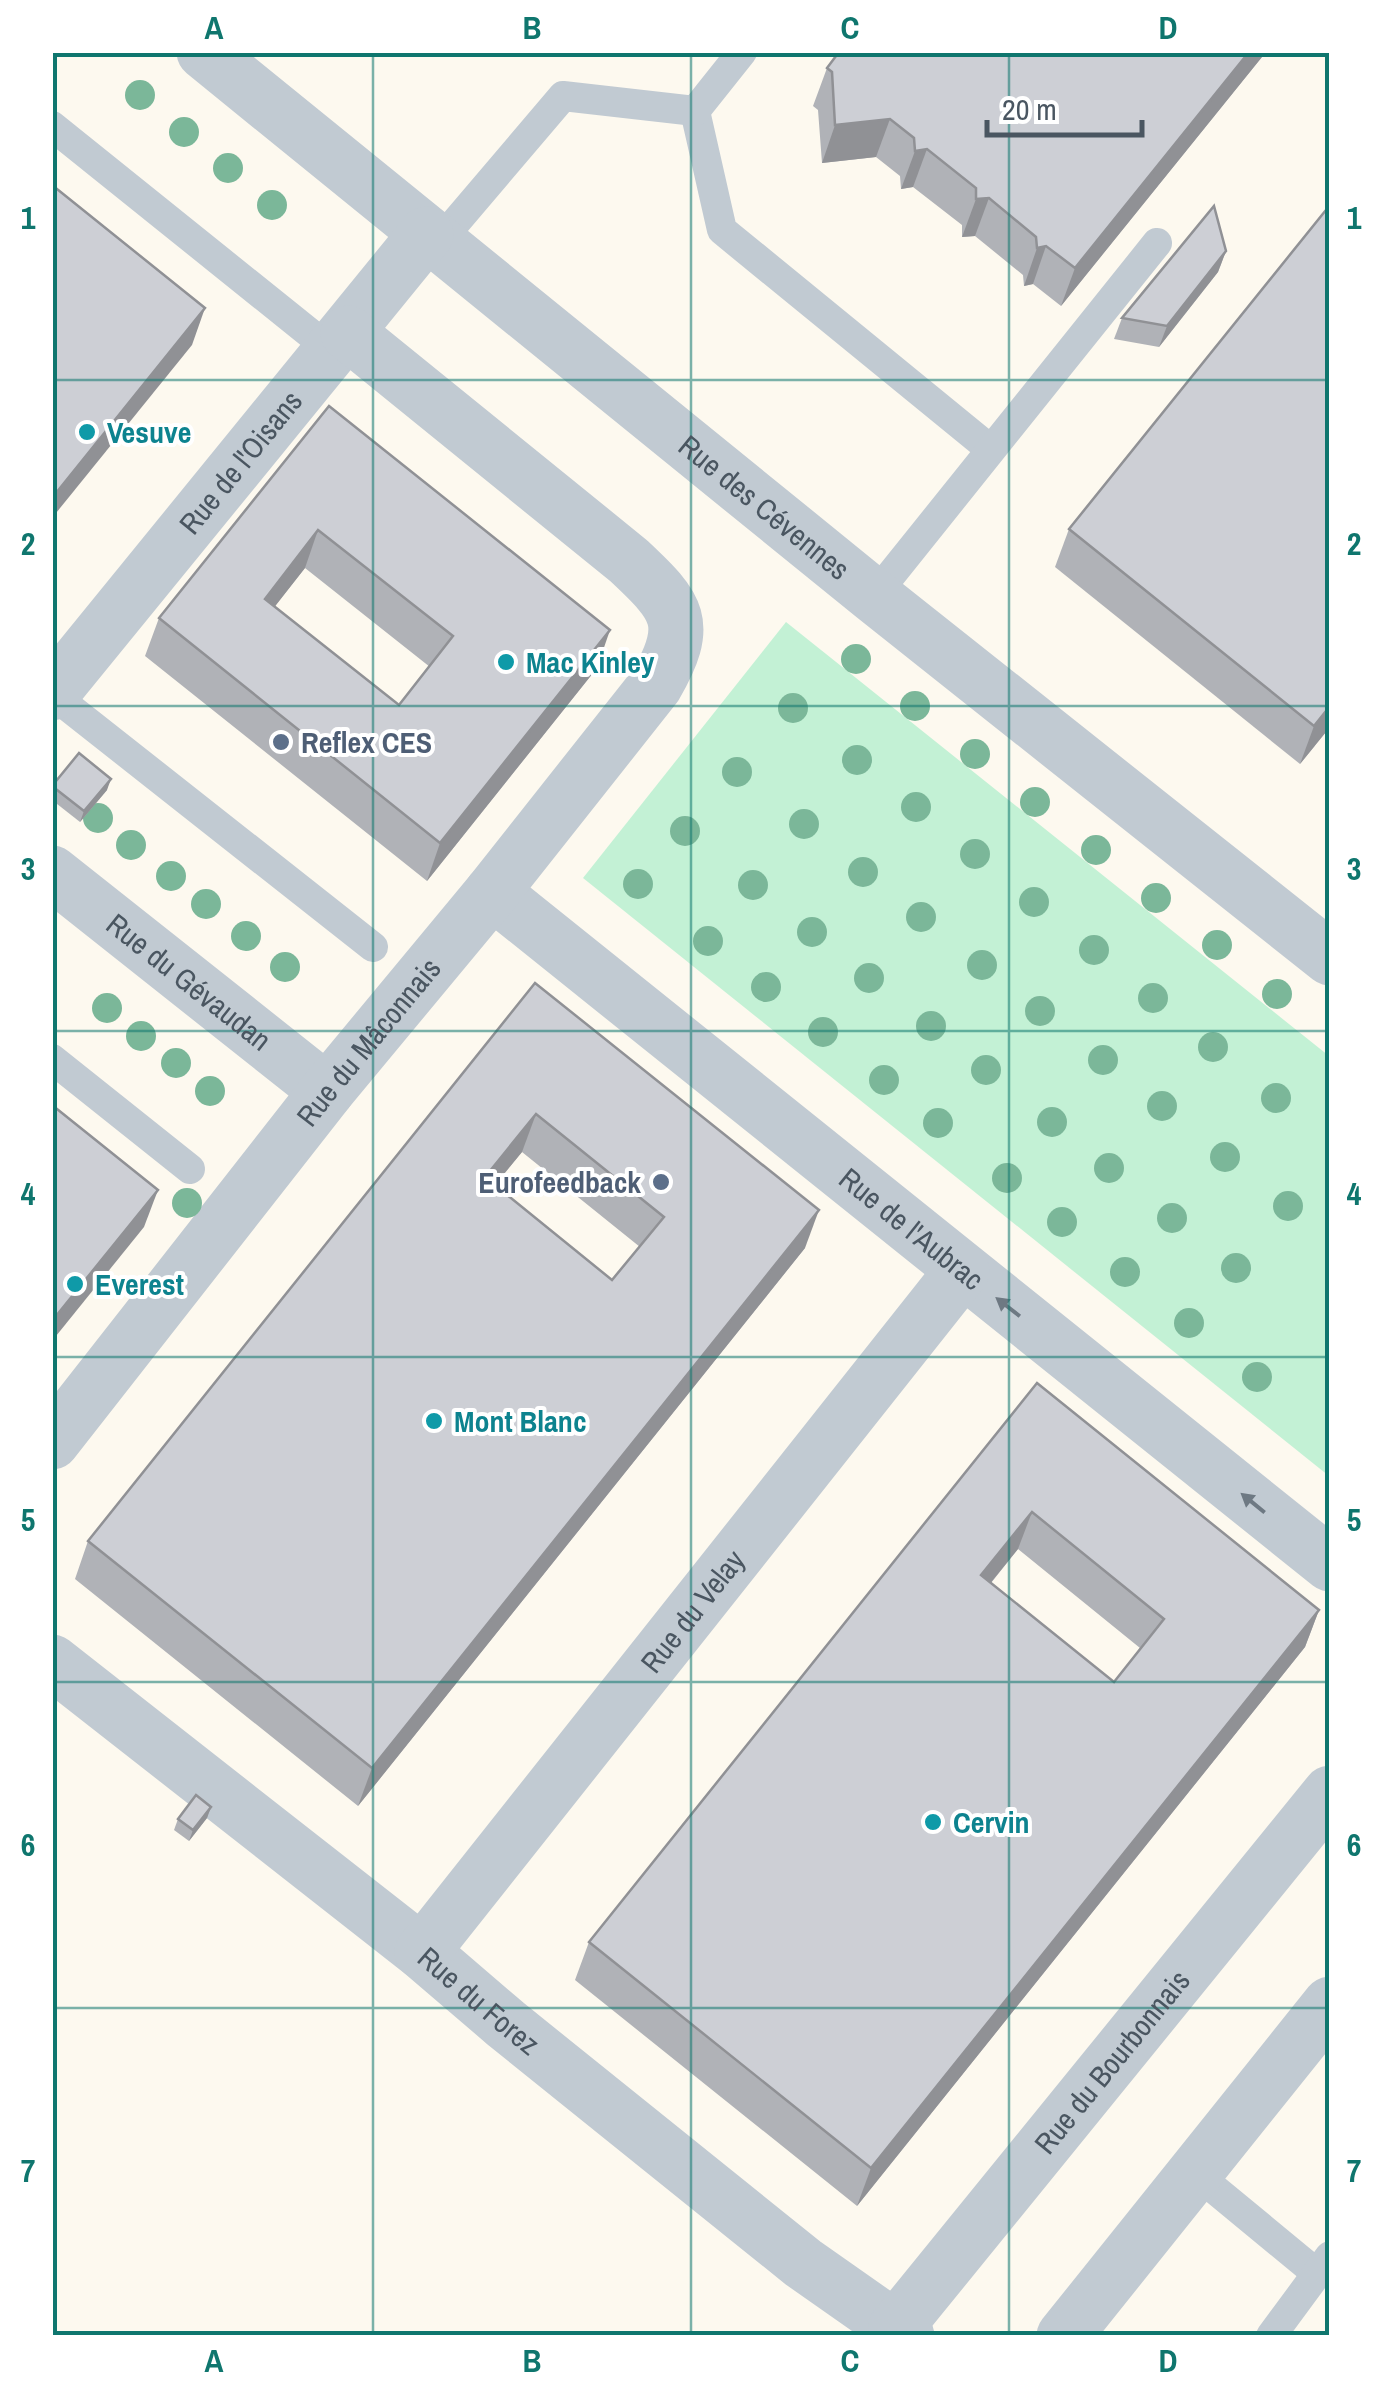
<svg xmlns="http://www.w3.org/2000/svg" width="1382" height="2388" font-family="'Archivo Narrow',sans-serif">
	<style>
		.commercial { fill: #fdf9ef }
		.green { fill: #c3f1d5 }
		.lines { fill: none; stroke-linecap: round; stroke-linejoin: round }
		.lane { stroke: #c1cad2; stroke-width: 30 }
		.street { stroke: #c1cad2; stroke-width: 55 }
		.tree { fill: #7bb799 }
		.wall { fill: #b0b2b7; fill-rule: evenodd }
		.shaded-wall { fill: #909195 }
		.building { fill: #cdcfd5; stroke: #909195; stroke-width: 2.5; fill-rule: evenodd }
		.oneway { fill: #6e7983 }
		.grid { fill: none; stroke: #0f766e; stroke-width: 2.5; stroke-opacity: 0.55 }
		.culture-dot { fill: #0f9aa8; stroke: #fff; stroke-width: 4 }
		.service-dot { fill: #5c6f8a; stroke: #fff; stroke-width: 4 }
		.labels { text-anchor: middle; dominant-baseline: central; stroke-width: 8; stroke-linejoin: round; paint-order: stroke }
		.culture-label { font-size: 30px; font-weight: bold; fill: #0d838f; stroke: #fff; text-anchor: start }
		.street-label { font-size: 30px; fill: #4a5661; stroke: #fff }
		.service-label { font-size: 30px; font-weight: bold; fill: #4e5e75; stroke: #fff; text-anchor: start }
		.neatline { fill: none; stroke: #0f766e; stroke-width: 4 }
		.grid-label { font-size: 32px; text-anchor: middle; font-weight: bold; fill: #0f766e }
	</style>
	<rect width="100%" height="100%" fill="#f5f3f3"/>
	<rect class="commercial" x="53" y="53" width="1276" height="2282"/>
	<path class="green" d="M786 622 1329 1056V1476L583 878Z"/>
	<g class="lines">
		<g class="lane">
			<path d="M695 111 722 230 990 449"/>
			<path d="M52 126 332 351"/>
			<path d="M438 243 563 96 695 111 742 52"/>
			<path d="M874 596 1157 243"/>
			<path d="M52 694 373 947"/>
			<path d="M52 1059 190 1169"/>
			<path d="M1195 2173 1315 2272"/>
			<path d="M1271 2336 1330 2256"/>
		</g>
		<g class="street">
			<path id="s1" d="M204 52 874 596 1330 958"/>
			<path id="s2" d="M52 693 426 234"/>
			<path id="s3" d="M52 873 327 1091"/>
			<path id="s4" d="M492 892 1330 1564"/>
			<path id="s5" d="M52 1442 327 1091 492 892 655 686C692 623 678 607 629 561L348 333"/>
			<path id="s6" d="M52 1662 422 1952 506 2024 803 2263 907 2336"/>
			<path id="s7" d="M422 1952 962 1271"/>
			<path id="s8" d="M896 2327 1330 1793"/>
			<path d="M1064 2336 1330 2004"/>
		</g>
	</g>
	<g class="tree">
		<circle cx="140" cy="95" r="15"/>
		<circle cx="184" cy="132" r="15"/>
		<circle cx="228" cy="168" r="15"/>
		<circle cx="272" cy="205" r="15"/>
		<circle cx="856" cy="659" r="15"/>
		<circle cx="915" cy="706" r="15"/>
		<circle cx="793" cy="708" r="15"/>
		<circle cx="975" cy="754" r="15"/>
		<circle cx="857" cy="760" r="15"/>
		<circle cx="737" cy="772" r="15"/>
		<circle cx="1035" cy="802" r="15"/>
		<circle cx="916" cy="807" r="15"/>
		<circle cx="98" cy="818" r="15"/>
		<circle cx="804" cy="824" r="15"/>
		<circle cx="685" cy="831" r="15"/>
		<circle cx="131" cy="845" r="15"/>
		<circle cx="1096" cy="850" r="15"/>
		<circle cx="975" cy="854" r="15"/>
		<circle cx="863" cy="872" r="15"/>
		<circle cx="171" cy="876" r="15"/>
		<circle cx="638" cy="884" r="15"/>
		<circle cx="753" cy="885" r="15"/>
		<circle cx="1156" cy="898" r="15"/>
		<circle cx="1034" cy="902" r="15"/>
		<circle cx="206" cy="904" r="15"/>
		<circle cx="921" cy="917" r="15"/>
		<circle cx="812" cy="932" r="15"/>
		<circle cx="246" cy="936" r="15"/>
		<circle cx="708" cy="941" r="15"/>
		<circle cx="1217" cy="945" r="15"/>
		<circle cx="1094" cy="950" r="15"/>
		<circle cx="982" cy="965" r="15"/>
		<circle cx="285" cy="967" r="15"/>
		<circle cx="869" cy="978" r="15"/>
		<circle cx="766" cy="987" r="15"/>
		<circle cx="1277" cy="994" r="15"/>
		<circle cx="1153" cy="998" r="15"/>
		<circle cx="107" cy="1008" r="15"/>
		<circle cx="1040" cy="1011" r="15"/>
		<circle cx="931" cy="1026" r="15"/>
		<circle cx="823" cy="1032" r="15"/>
		<circle cx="141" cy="1036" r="15"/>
		<circle cx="1213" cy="1047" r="15"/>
		<circle cx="1103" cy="1060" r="15"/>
		<circle cx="176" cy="1063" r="15"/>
		<circle cx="986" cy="1070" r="15"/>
		<circle cx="884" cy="1080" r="15"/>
		<circle cx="210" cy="1091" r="15"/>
		<circle cx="1276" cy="1098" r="15"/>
		<circle cx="1162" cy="1106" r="15"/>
		<circle cx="1052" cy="1122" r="15"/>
		<circle cx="938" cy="1123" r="15"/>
		<circle cx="1225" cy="1157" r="15"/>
		<circle cx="1109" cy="1168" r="15"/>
		<circle cx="1007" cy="1178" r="15"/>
		<circle cx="187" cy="1203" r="15"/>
		<circle cx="1288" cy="1206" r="15"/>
		<circle cx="1172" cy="1218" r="15"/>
		<circle cx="1062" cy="1222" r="15"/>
		<circle cx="1236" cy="1268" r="15"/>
		<circle cx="1125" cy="1272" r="15"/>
		<circle cx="1189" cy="1323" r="15"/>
		<circle cx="1257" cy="1377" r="15"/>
	</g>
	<g class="wall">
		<path d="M1266 52 1061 306 1033 284 1024 286 1023 275 975 236 962 237V225L913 187 901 189 900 176 876 157 822 163 818 110 813 106 827 68Z"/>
		<path d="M1226 251 1218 272 1159 347 1114 339 1122 318Z"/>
		<path d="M329 406 597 668 427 881 145 656 159 618ZM305 568 430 667 399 705 274 607Z"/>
		<path d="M1069 529 1330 727 1300 764 1055 567Z"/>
		<path d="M52 786 107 790 80 822 52 800Z"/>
		<path d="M535 983 805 1248 358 1806 75 1579 88 1541ZM522 1152 640 1247 612 1280 495 1185Z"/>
		<path d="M1037 1383 1319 1610 1305 1647 857 2206 575 1980 589 1942ZM1018 1549 1140 1648 1114 1682 991 1583Z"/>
		<path d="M211 1807 207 1818 189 1841 174 1830 178 1819Z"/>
	</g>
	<g class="shaded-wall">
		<path d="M1249 52H1266L1061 306 1075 268Z"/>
		<path d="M890 119 876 157 822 163 835 125Z"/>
		<path d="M927 149 913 187 901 189 915 151Z"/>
		<path d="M989 198 975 236 962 237 976 199Z"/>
		<path d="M1046 246 1033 284 1024 286 1037 248Z"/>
		<path d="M1226 251 1218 272 1159 347 1167 326Z"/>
		<path d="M205 308 192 345 52 518V498Z"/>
		<path d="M318 530 305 568 251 637 265 599Z"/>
		<path d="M610 630 597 668 427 881 440 843Z"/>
		<path d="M1330 706V727L1300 764 1314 726Z"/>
		<path d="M111 779 107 790 80 822 84 811Z"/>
		<path d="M536 1114 522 1152 471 1214 485 1177Z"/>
		<path d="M158 1190 144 1227 52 1341V1321Z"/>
		<path d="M819 1210 805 1248 358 1806 372 1768Z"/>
		<path d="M1032 1512 1018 1549 967 1612 981 1575Z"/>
		<path d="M1319 1610 1305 1647 857 2206 871 2168Z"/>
		<path d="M211 1807 207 1818 189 1841 193 1830Z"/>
	</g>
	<g class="building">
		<path d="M839 52H1249L1075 268 1046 246 1037 248 1036 237 989 198 976 199V188L927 149 915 151 914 138 890 119 835 125 832 72 827 68Z"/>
		<path d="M52 185 205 308 52 498V311L54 309 52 308Z"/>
		<path d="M1330 205V706L1314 726 1069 529Z"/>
		<path d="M1214 206 1226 251 1167 326 1122 318Z"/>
		<path d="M329 406 610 630 440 843 159 618ZM318 530 453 636 399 705 265 599Z"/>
		<path d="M79 753 111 779 84 811 52 786Z"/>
		<path d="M535 983 819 1210 372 1768 88 1541ZM536 1114 664 1217 612 1280 485 1177Z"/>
		<path d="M52 1105 158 1190 52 1321Z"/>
		<path d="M1037 1383 1319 1610 871 2168 589 1942ZM1032 1512 1164 1619 1114 1682 981 1575Z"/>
		<path d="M196 1795 211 1807 193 1830 178 1819Z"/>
	</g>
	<defs><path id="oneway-solid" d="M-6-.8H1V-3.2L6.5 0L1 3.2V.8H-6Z" transform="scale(2.5)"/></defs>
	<g class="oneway">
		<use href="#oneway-solid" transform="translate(1008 1307) rotate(-142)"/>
		<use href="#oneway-solid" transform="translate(1253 1503) rotate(-141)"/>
	</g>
	<path class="grid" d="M373 52V2336M691 52V2336M1009 52V2336M52 380H1330M52 706H1330M52 1031H1330M52 1357H1330M52 1682H1330M52 2008H1330"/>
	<g class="culture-dot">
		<circle cx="87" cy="432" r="10"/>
		<circle cx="506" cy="662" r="10"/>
		<circle cx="75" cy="1284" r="10"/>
		<circle cx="434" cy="1421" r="10"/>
		<circle cx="933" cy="1822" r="10"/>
	</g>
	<g class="service-dot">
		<circle cx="281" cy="742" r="10"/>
		<circle cx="661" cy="1182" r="10"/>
	</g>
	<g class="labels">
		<g class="culture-label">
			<text x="107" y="432">Vesuve</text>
			<text x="526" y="662">Mac Kinley</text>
			<text x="95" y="1284">Everest</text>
			<text x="454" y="1421">Mont Blanc</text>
			<text x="953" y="1822">Cervin</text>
		</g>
		<g class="street-label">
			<text stroke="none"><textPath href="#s2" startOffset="298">Rue de l'Oisans</textPath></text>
			<text stroke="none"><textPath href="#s1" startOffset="722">Rue des Cévennes</textPath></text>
			<text stroke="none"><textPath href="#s3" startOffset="175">Rue du Gévaudan</textPath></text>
			<text stroke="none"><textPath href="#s5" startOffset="510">Rue du Mâconnais</textPath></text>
			<text stroke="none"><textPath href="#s4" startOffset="538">Rue de l'Aubrac</textPath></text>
			<text stroke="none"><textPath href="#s7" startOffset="435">Rue du Velay</textPath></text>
			<text stroke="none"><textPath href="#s6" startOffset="545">Rue du Forez</textPath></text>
			<text stroke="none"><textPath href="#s8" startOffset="342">Rue du Bourbonnais</textPath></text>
		</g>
		<g class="service-label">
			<text x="301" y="742">Reflex CES</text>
			<text x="641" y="1182" text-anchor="end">Eurofeedback</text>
		</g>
	</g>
	<rect width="1382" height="2388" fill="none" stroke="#ffffff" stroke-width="110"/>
	<path d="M987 120v15h155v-15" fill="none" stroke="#4a5661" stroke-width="5"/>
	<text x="1002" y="120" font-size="30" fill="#4a5661" stroke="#ffffff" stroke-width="8" paint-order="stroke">20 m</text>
	<rect x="55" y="55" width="1272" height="2278" class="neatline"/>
	<g class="grid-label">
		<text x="214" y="39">A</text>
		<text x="532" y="39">B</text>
		<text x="850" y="39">C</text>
		<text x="1168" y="39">D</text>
		<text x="28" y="229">1</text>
		<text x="1354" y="229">1</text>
		<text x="28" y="555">2</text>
		<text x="1354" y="555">2</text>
		<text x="28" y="880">3</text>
		<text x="1354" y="880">3</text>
		<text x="28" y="1205">4</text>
		<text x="1354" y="1205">4</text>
		<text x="28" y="1531">5</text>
		<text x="1354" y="1531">5</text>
		<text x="28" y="1856">6</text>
		<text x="1354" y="1856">6</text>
		<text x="28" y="2182">7</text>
		<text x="1354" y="2182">7</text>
		<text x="214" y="2372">A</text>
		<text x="532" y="2372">B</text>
		<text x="850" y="2372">C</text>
		<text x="1168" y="2372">D</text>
	</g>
</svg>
